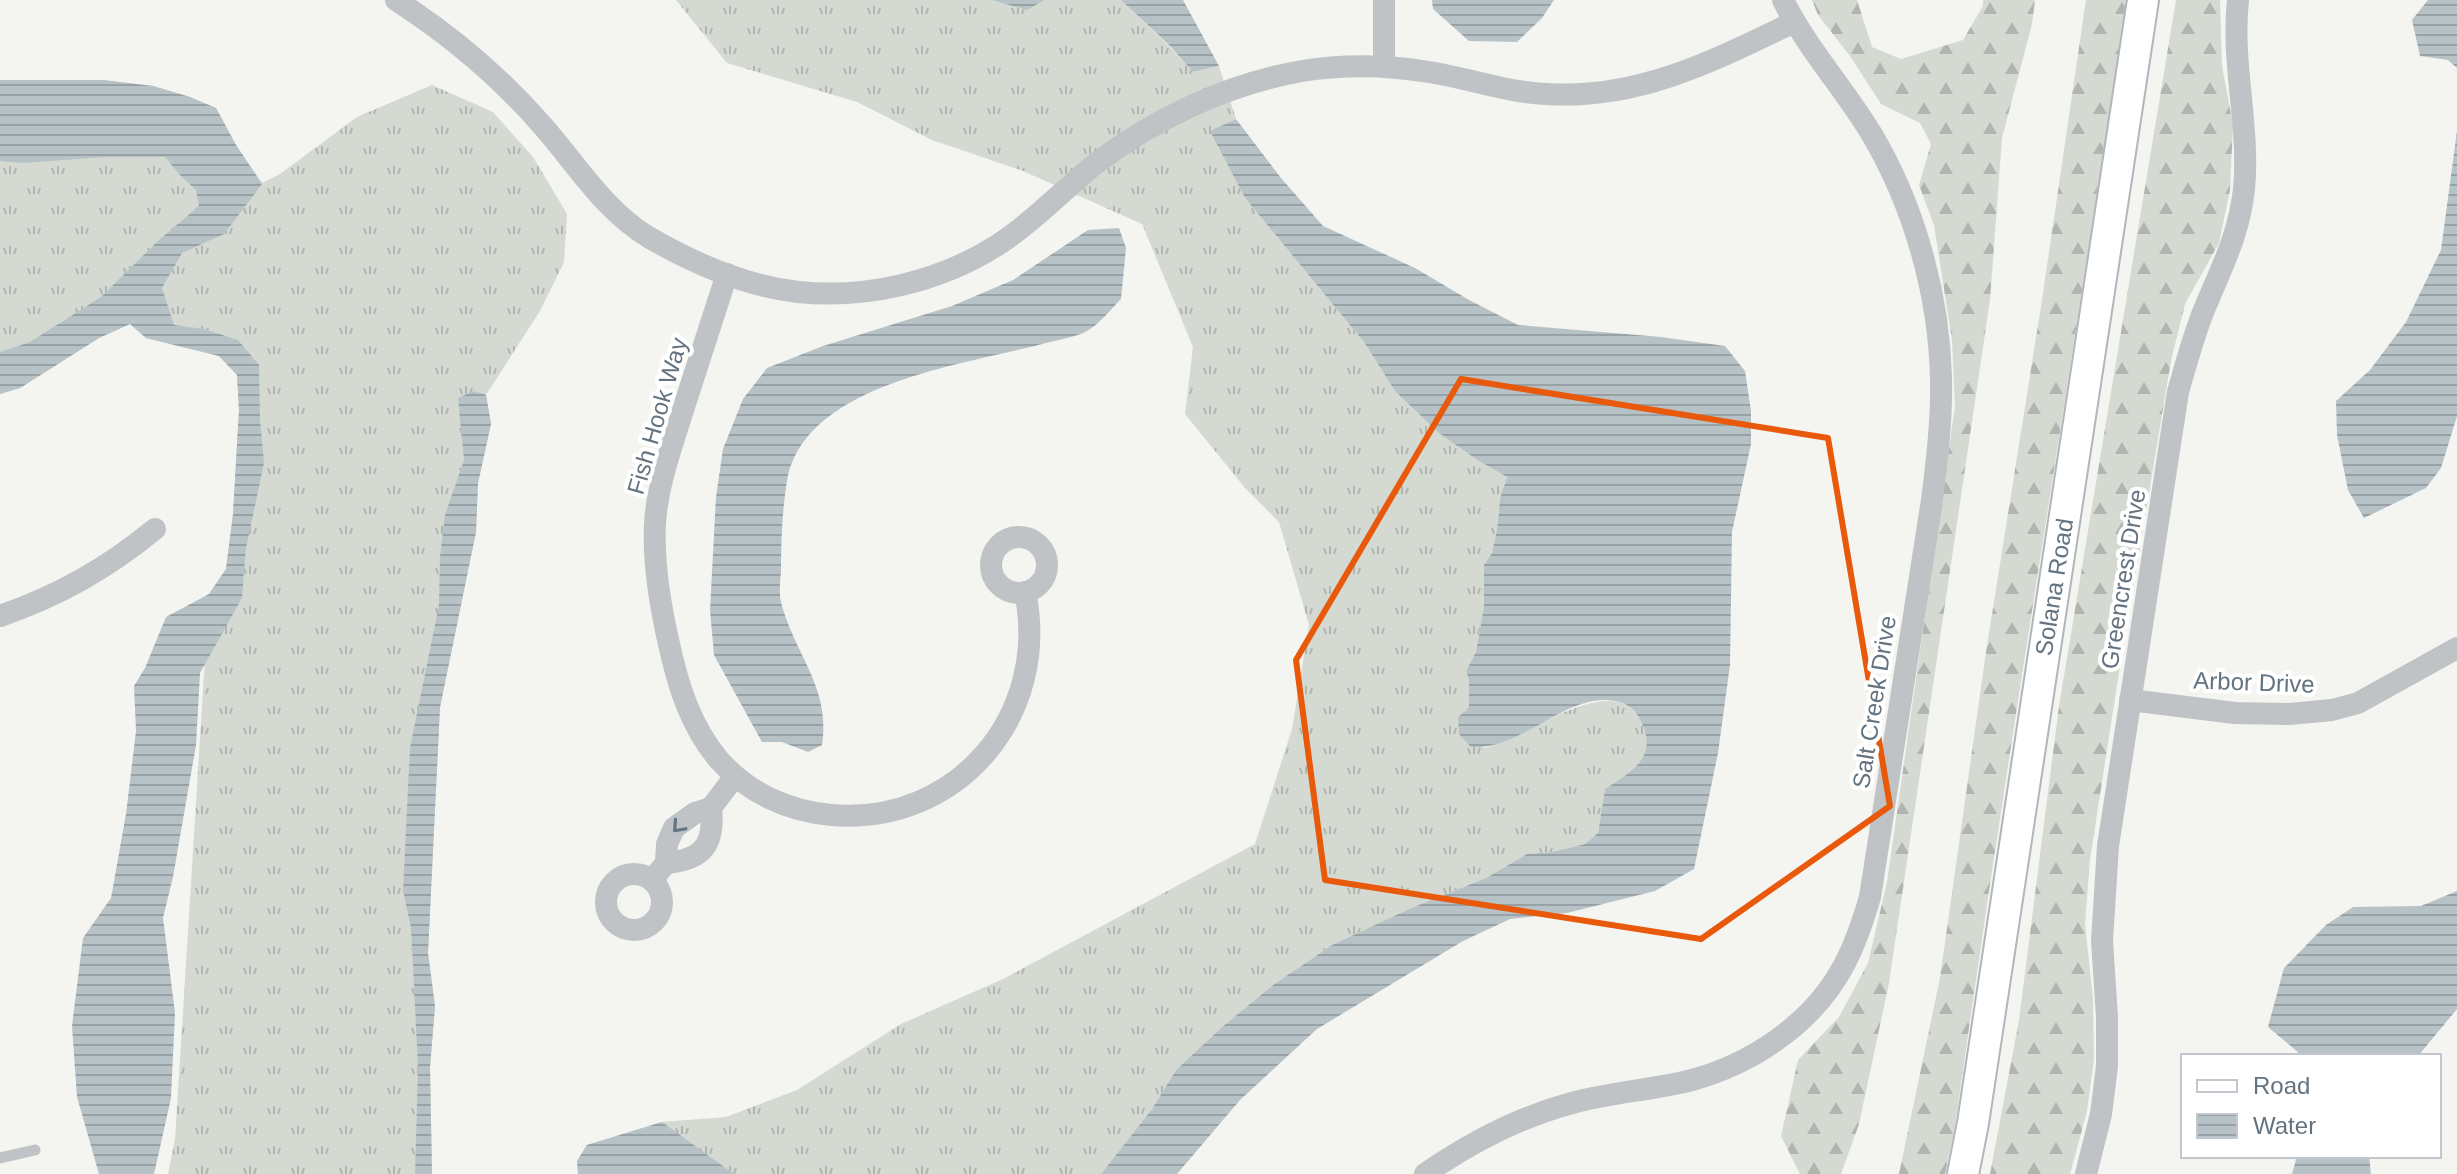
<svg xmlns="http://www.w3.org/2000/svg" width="2457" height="1174" font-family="Helvetica,sans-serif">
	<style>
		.grass { fill: url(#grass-tufts) }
		.forest { fill: url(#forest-firs) }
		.water { fill: url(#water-rules) }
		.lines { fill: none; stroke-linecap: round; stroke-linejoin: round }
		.secondary-casing { stroke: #b1b6ba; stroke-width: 34 }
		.lane { stroke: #bfc3c6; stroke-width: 11 }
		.street { stroke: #bfc3c6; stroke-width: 22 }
		.secondary { stroke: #fff; stroke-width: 30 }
		.oneway { stroke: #637380 }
		.marked { fill: none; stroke: #e8590c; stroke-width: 6; stroke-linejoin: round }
		.labels { text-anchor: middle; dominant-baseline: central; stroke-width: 8; stroke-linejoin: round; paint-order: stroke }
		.street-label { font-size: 24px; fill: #637380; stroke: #fff }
	</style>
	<defs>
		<pattern id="grass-tufts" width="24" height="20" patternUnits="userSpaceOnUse" patternTransform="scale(2)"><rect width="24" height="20" fill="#d4dad1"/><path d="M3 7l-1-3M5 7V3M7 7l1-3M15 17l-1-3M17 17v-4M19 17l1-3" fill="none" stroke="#b0b5af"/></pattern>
		<pattern id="forest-firs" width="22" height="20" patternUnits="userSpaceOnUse" patternTransform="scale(2)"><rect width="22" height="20" fill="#d4dad1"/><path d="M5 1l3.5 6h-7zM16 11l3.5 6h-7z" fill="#b0b5af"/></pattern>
		<pattern id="water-rules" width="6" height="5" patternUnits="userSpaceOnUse" patternTransform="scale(2)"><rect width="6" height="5" fill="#b6c2c6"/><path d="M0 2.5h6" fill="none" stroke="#98a2a6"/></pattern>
	</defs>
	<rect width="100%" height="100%" fill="#f4f4f0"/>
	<g class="grass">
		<path d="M676 0H991L1027 10 1045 0H1121L1170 47 1193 72 1219 66 1236 119 1211 131 1245 198 1364 342 1395 391 1507 477 1500 499 1497 530 1492 553 1484 565V606L1476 652 1466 671 1469 680V708L1484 748C1522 740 1611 669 1639 718 1646 731 1650 743 1644 758 1640 766 1633 770 1627 775 1605 795 1602 805 1598 833L1585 844 1552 852 1527 854 1486 878 1409 909 1332 945 1273 985 1221 1028 1176 1070 1152 1109 1101 1174H578L577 1161 587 1145 662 1122 726 1117 797 1090 901 1024 1003 979 1255 844 1292 729 1309 625 1279 522 1245 488 1185 414 1193 347 1142 224 1023 171 932 140 857 102 727 63Z"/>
		<path d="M0 80H103L153 86 190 97 216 108 236 145 262 183 280 174 357 117 432 85 493 112 533 157 567 214 564 262 540 311 486 395 491 424 478 483 476 532 440 707 428 953 435 1006 430 1067 432 1174H168L175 1139 209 594 226 569 233 514 239 410 237 375 219 356 146 338 130 324 99 338 20 388 0 394Z"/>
	</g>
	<g class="forest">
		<path d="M1812 0H1857L1872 47 1901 59 1963 40 1983 6V0H2035L2032 24 2002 138 1990 300 1889 983 1859 1124 1841 1174H1800L1781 1136 1798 1060 1839 1017 1868 963 1887 882 1955 406 1952 340 1934 225 1919 185 1931 144 1920 123 1881 104 1850 56 1818 15Z"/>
		<path d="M2086 0H2126C2071 376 2007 751 1955 1127L1945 1174H1899L1940 978 1986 652 2042 300Z"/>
		<path d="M2176 0H2220L2222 66 2233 125 2230 190 2219 243 2185 304 2171 361 2117 685 2090 860 2085 924 2093 998 2094 1059 2087 1111 2070 1174H1990L2019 1020 2059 706Z"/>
	</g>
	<g class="water">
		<path d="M991 0H1045L1027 10Z"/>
		<path d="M1121 0H1183L1219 66 1193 72 1170 46Z"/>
		<path d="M1432 0H1554L1542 18 1517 42 1469 41 1433 9Z"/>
		<path d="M2428 0H2457V68L2448 60 2420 56 2412 20Z"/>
		<path d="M0 80H103L153 86 190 97 216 108 236 145 262 184 224 234 182 253 162 288 174 325 204 329 238 340 259 365 260 419 264 463 246 548 242 598 200 673 196 745 173 877 163 918 175 1013 171 1098 154 1174H99L77 1097 72 1026 83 938 111 898 126 814 136 731 134 686 145 668 166 617 209 594 226 569 233 514 239 410 237 375 219 356 146 338 130 324 99 338 20 388 0 394V352L30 342 101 297 159 240 199 206 196 190 180 175 165 157H106L22 163 0 161Z"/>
		<path d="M1236 119 1281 178 1323 226 1415 268 1469 300 1518 325 1661 337 1725 346 1745 371 1751 411V444L1732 532 1730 665 1718 753 1694 869 1655 891 1567 913 1510 919 1463 941 1317 1029 1240 1100 1177 1174H1101L1152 1109 1176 1070 1221 1028 1273 985 1332 945 1409 909 1486 878 1527 854 1552 852 1585 844 1598 833 1605 789C1634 771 1660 755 1639 718 1634 709 1627 703 1615 701 1566 692 1522 751 1471 747L1459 734 1458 717 1469 708V680L1466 671 1476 652 1484 606V565L1492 553 1497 530 1500 499 1507 477 1476 459 1439 433 1395 391 1364 342 1245 198 1210 131Z"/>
		<path d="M2457 131V416L2441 468 2426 488 2364 518 2348 490 2337 435 2336 401 2370 370 2406 322 2441 250Z"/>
		<path d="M1119 228 1126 248 1121 299C1111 309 1098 326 1085 332 1075 337 1062 339 1050 342 971 364 804 381 787 481 782 511 781 542 781 572 780 581 779 593 781 602 794 654 831 687 822 745L808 752 782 742H762L714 655 710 610 716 497 723 449 743 399 767 368 823 346 952 306 1013 280 1088 230Z"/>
		<path d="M474 391 486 395 491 424 478 483 476 532 440 707 428 953 435 1006 430 1067 432 1174H415L418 1066 411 928 403 890 410 748 439 605 440 556 445 515 464 460 458 398Z"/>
		<path d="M2457 891V1009L2418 1056H2299V1053L2268 1027 2284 968 2326 925 2353 907 2421 906Z"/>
		<path d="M662 1122 734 1174H578L577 1161 587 1145Z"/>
		<path d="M2297 1156H2369L2371 1174H2292Z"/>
	</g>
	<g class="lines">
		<defs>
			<path id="secondary" d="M1963 1174 1973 1123 2143 0"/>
		</defs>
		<use href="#secondary" class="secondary-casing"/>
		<path class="lane" d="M0 1158 35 1150"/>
		<g class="street">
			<path d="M396 0C450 35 499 76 541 124 576 163 603 210 650 238 695 264 747 286 798 292 866 299 939 282 996 246 1032 223 1061 192 1094 165 1153 119 1228 84 1302 71 1344 64 1387 65 1429 72 1468 78 1505 92 1546 94 1638 100 1713 61 1794 22"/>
			<path d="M1384 66V0"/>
			<path d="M727 274C712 320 697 366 682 413 671 449 657 486 655 524 653 565 660 605 669 644 678 686 691 727 719 760 748 793 788 811 831 815 957 826 1051 715 1025 592"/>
			<circle cx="1019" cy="565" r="28"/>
			<path d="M0 616C60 595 106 569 155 529"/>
			<path d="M2130 700 2235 713 2289 714 2332 710 2358 703 2457 648"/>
			<path d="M711 808 735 776"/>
			<path d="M666 863C703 860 715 844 711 808"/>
			<circle cx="634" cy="902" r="28"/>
			<path d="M652 880 666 863 667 844 674 828 695 813 711 808"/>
			<path d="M1425 1174C1470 1143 1519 1117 1572 1103 1612 1092 1653 1090 1692 1080 1754 1063 1814 1022 1844 965 1856 943 1863 921 1870 897L1932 500C1937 460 1942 419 1941 378 1939 294 1914 205 1871 133 1843 87 1807 48 1783 0"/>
			<path d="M2086 1174 2101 1114 2107 1066V1017L2102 941 2108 846 2178 392C2186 364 2193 337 2204 310 2221 268 2239 236 2244 189 2250 126 2231 63 2238 0"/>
		</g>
		<use href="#secondary" class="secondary"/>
	</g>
	<defs><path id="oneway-chevron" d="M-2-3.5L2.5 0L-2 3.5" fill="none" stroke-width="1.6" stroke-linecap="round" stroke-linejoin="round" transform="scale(2)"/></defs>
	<use class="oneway" href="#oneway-chevron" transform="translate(678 827) rotate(132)"/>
	<path class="marked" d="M1461 379 1828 438 1890 806 1701 939 1325 880 1296 660Z"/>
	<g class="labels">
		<g class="street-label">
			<text transform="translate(657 416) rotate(-74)">Fish Hook Way</text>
			<text transform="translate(2123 579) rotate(-81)">Greencrest Drive</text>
			<text transform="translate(2054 587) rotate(-81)">Solana Road</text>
			<text transform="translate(2254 682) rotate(2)">Arbor Drive</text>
			<text transform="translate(1874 702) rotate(-81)">Salt Creek Drive</text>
		</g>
	</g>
	<rect x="2181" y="1054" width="260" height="104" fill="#ffffff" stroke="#c1c7cc" stroke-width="2"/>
	<rect x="2197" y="1080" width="40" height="12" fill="#ffffff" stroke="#c1c7cc" stroke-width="2"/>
	<text x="2253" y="1094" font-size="24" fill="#637380">Road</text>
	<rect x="2197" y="1114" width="40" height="24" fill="url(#water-rules)" stroke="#c1c7cc" stroke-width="2"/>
	<text x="2253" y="1134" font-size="24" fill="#637380">Water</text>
</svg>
